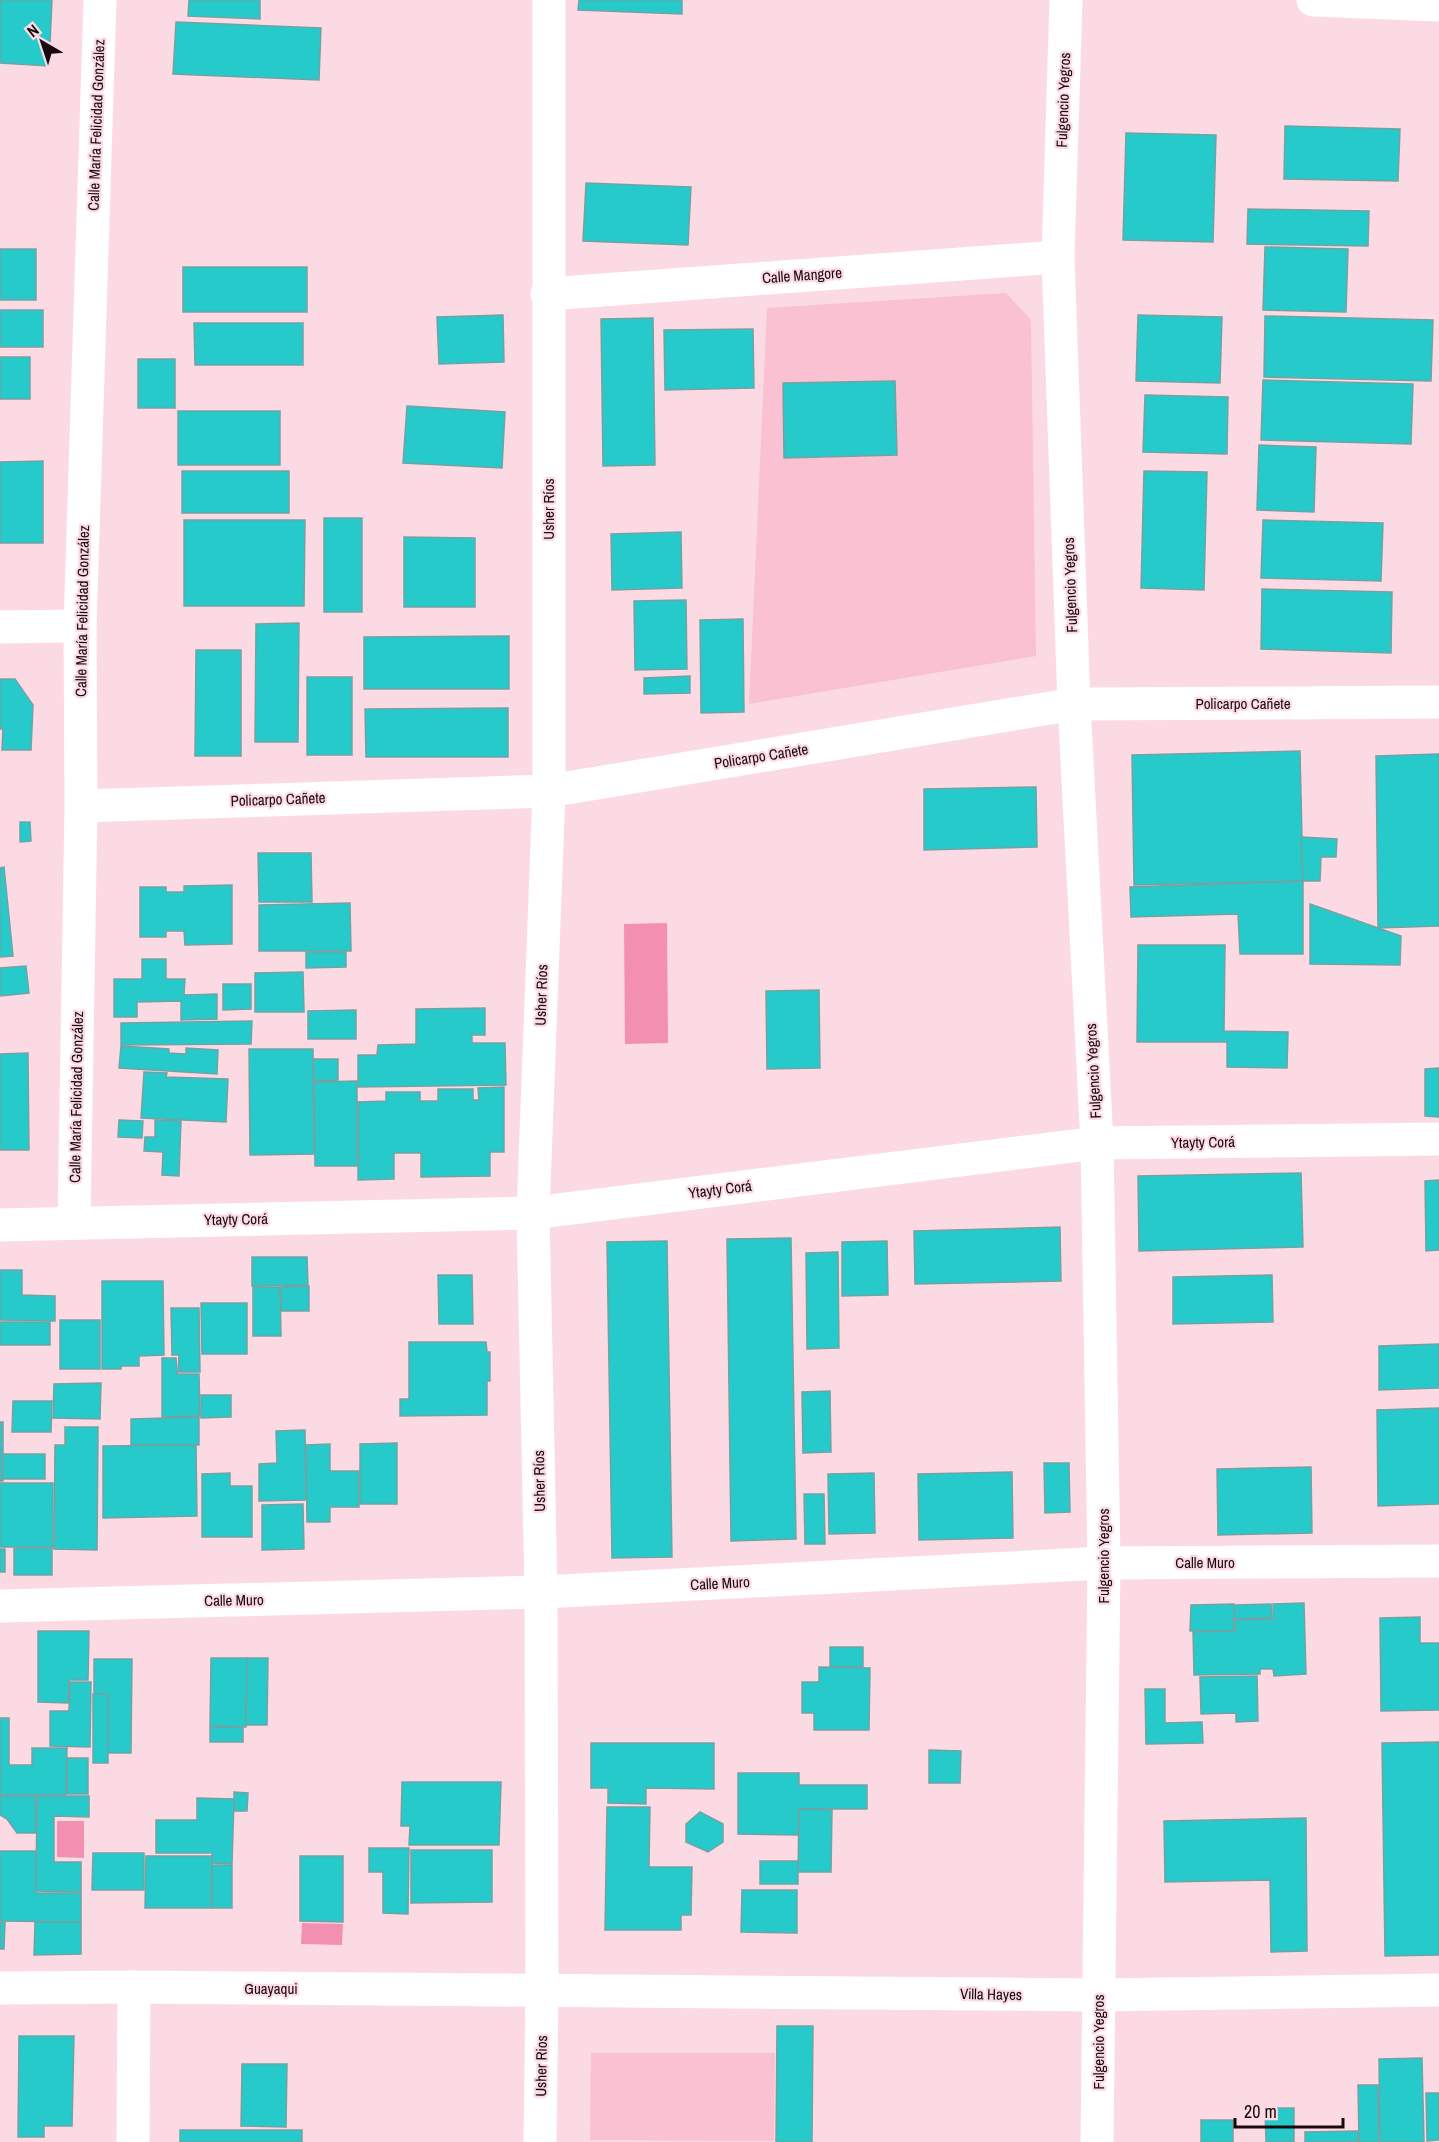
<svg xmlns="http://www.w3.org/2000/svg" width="1439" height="2142" font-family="'Archivo Narrow',sans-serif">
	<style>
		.green { fill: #f9c1d1 }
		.water { fill: #f390b1 }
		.building { fill: #26cacb; stroke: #74a2a2; stroke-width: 1.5 }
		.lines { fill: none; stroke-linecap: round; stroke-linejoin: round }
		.minor { stroke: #fff; stroke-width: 33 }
		.labels { text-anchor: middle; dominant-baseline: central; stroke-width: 4.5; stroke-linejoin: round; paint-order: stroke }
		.street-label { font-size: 15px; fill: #17090e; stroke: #fcdae4 }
	</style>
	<rect width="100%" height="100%" fill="#fcdae4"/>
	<g class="green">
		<path d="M1006 293 1031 320 1036 656 749 704 767 308Z"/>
		<path d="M591 2053H775L774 2141 590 2140Z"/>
	</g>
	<g class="water">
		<path d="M667 923 668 1043 625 1044 624 924Z"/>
		<path d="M57 1821H84V1858L57 1857Z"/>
		<path d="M302 1923 343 1924 342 1945 301 1944Z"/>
	</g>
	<g class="building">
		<path d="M0 0H52L49 66 0 63Z"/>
		<path d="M189 0H260V19L188 16Z"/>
		<path d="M579 0H682V14L578 10Z"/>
		<path d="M176 22 321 28 319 80 173 74Z"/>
		<path d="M1285 126 1400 129 1398 181 1284 179Z"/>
		<path d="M1126 133 1216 135 1213 242 1123 240Z"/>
		<path d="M586 183 691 187 688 245 583 241Z"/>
		<path d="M1248 209 1369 211 1368 246 1247 244Z"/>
		<path d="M1265 247 1348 249 1346 312 1263 310Z"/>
		<rect x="0" y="249" width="36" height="51"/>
		<rect x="183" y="267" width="124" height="45"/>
		<rect x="0" y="310" width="43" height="37"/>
		<path d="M503 315 504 362 439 364 437 317Z"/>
		<path d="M1138 315 1222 317 1220 383 1136 381Z"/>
		<path d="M1265 316 1433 320 1431 381 1264 377Z"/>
		<path d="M653 318 655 465 603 466 601 319Z"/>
		<path d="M194 323H303V365H195Z"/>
		<path d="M753 329 754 388 665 390 664 330Z"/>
		<rect x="0" y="357" width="30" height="42"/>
		<rect x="138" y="359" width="37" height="49"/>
		<path d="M1263 380 1413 384 1411 444 1261 440Z"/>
		<path d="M895 381 897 455 784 458 783 383Z"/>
		<path d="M1145 395 1228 397 1227 454 1143 452Z"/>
		<path d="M407 406 505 412 502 468 403 463Z"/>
		<rect x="178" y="411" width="102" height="54"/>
		<path d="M1259 445 1316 447 1314 512 1257 510Z"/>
		<path d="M43 461V543H0V462Z"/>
		<rect x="182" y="471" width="107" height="42"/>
		<path d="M1144 471 1207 472 1204 590 1141 588Z"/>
		<rect x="324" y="518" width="38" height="94"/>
		<path d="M184 520H305L304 606H184Z"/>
		<path d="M1263 520 1383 523 1381 581 1261 578Z"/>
		<path d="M681 532 682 588 612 590 611 534Z"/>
		<path d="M404 537 475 538V607H404Z"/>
		<path d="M1262 589 1392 592 1391 653 1261 649Z"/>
		<path d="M686 600 687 669 635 670 634 601Z"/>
		<path d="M743 619 744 712 701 713 700 620Z"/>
		<path d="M299 623 298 742H255L256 624Z"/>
		<path d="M509 636V689H364V637Z"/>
		<path d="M196 650H241V756H195Z"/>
		<path d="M690 676V693L644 694V678Z"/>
		<rect x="307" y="677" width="45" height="78"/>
		<path d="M0 679H15L33 705 31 750H2L3 729H0Z"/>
		<path d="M508 708V757H366L365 709Z"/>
		<path d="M1300 751 1303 881 1134 885 1132 755Z"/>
		<path d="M1439 754V926L1378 928 1376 756Z"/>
		<path d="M1036 787 1037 847 924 850V789Z"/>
		<path d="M20 822H30L31 841 20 842Z"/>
		<path d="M1301 837 1337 839 1336 857H1321L1320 881H1303Z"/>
		<path d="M258 853H311L312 902H259Z"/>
		<path d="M4 867 13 956 0 957V868Z"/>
		<path d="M1303 881V954H1240L1238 914 1131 917 1130 887Z"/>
		<path d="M232 885V944L185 945 184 931H166V937H140V887H166V892H184V886Z"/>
		<path d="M350 903 351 951H259V905Z"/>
		<path d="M1310 904 1401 936 1400 965 1310 964Z"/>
		<path d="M1138 945H1225L1224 1031 1288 1032 1287 1068 1227 1067V1042H1137Z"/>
		<path d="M306 952H346V967L306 968Z"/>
		<path d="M142 959H166V979H185L184 995 217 994V1019L181 1020V1001L137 1002V1017H114V979H142Z"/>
		<path d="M26 966 29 993 0 996V968Z"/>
		<path d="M303 972 304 1012H255V973Z"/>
		<path d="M223 984H251V1009L223 1010Z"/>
		<path d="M819 990 820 1068 767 1069 766 991Z"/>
		<path d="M485 1008V1035H472V1043H505L506 1085 358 1087V1055H377L378 1045 416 1044V1009Z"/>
		<path d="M356 1010V1039H308V1011Z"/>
		<path d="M252 1021 251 1044 121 1045V1023Z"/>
		<path d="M121 1046 169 1049V1053L186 1054V1048L218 1050 217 1074 119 1068Z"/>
		<path d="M249 1049H313L314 1154 250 1155Z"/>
		<path d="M28 1053 29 1150H0V1054Z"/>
		<path d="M313 1059H338V1080L314 1081Z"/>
		<path d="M1439 1068V1117L1425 1116V1069Z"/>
		<path d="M144 1072 167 1073 166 1077 228 1079 226 1122 141 1118Z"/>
		<path d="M357 1081V1166H315L314 1082Z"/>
		<path d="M504 1087V1152H490V1176L421 1177V1153H394V1179L358 1180V1102L386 1101V1092H420V1101H438V1089H473V1100H479L478 1088Z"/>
		<path d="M119 1120 143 1121 142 1138 118 1137Z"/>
		<path d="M155 1120 181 1121 179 1176 162 1175 163 1152 144 1151 145 1137H155Z"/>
		<path d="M1301 1173 1303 1247 1139 1251 1138 1176Z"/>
		<path d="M1439 1180V1250L1426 1251 1425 1181Z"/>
		<path d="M1060 1227 1061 1281 915 1284 914 1231Z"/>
		<path d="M791 1238 796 1539 731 1541 727 1239Z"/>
		<path d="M667 1241 672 1557 612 1558 607 1242Z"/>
		<path d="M887 1241 888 1295 842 1296V1242Z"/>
		<path d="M838 1252 839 1348 807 1349 806 1253Z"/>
		<path d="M252 1257H307L308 1285 252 1286Z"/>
		<path d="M0 1270H22V1295L55 1296V1321L0 1320Z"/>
		<path d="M438 1275H472L473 1324H439Z"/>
		<path d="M1272 1275 1273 1322 1173 1324V1277Z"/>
		<path d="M102 1281H163L164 1355 139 1356V1366H121V1369H102Z"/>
		<path d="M309 1286V1311H281V1287Z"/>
		<path d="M253 1287H280L281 1336H253Z"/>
		<path d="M201 1303H247V1354H202Z"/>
		<path d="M171 1308H199L200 1372H178L179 1355H172Z"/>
		<rect x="60" y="1320" width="40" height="49"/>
		<rect x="0" y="1322" width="50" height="23"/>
		<path d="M409 1342H486L487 1352H490V1381H487V1415L400 1416V1399H409Z"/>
		<path d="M1439 1344V1388L1379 1390V1346Z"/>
		<path d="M162 1358H176L177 1374H199L200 1416 162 1417Z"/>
		<path d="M101 1383 100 1419 53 1418 54 1384Z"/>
		<path d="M830 1391 831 1452 803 1453 802 1392Z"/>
		<path d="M201 1395H231V1417L201 1418Z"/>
		<path d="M13 1401H52L51 1432H12Z"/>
		<path d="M1439 1408V1504L1378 1506 1377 1410Z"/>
		<path d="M199 1417V1445H131V1419Z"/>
		<rect x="0" y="1422" width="3" height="59"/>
		<path d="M65 1427H98L97 1550 54 1549 55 1445H65Z"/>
		<path d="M305 1430 306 1500 259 1501V1464L277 1463 276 1431Z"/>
		<path d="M397 1443V1504H360V1444Z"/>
		<path d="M330 1444V1471H359V1507H330V1522H307L306 1445Z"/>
		<path d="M196 1445 197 1516 103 1518V1446Z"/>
		<rect x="3" y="1454" width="42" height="25"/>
		<path d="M1044 1463H1069L1070 1512 1045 1513Z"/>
		<path d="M1311 1467 1312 1533 1218 1535 1217 1469Z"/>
		<path d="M1012 1472 1013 1538 919 1540 918 1474Z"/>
		<path d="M230 1473V1486H252V1537H202V1474Z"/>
		<path d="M874 1473 875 1533 829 1534 828 1474Z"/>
		<rect x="0" y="1483" width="53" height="64"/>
		<path d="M804 1494H824L825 1544H805Z"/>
		<path d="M303 1504 304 1549 262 1550V1505Z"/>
		<rect x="14" y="1548" width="38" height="27"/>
		<rect x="0" y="1549" width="5" height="23"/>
		<path d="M1304 1603 1306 1674 1274 1676 1273 1669H1260V1674L1194 1675 1193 1632 1235 1631V1620L1273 1619V1604Z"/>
		<path d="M1234 1604V1631H1190L1191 1605Z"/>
		<path d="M1271 1604 1272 1618 1234 1619V1605Z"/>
		<path d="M1420 1617V1643H1439V1710L1381 1711 1380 1618Z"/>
		<path d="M38 1631H89L88 1680H69L68 1703 38 1702Z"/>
		<rect x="830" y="1647" width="33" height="20"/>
		<path d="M211 1658H247L246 1727 210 1726Z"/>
		<path d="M247 1658H268L267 1725H246Z"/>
		<path d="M94 1659H132L131 1753H108V1694H94Z"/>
		<path d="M819 1667 870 1668 869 1730H814V1713H802V1682H819Z"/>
		<path d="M1257 1676 1258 1721 1236 1722V1713L1201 1714 1200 1677Z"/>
		<path d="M70 1682H91L90 1747 50 1746V1711H69Z"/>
		<path d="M1145 1689H1165V1723L1202 1722 1203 1743 1146 1744Z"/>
		<rect x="93" y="1694" width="15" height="69"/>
		<path d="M0 1718H9V1765H32V1748H67L66 1795H0Z"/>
		<rect x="210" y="1727" width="33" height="15"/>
		<path d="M1439 1742V1955L1385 1956 1382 1743Z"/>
		<path d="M591 1743H714V1789L646 1788V1804L608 1803V1788H591Z"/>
		<path d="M929 1750 961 1751 960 1783H929Z"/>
		<rect x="67" y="1758" width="21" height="36"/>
		<path d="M738 1773H799V1785H867V1809H799L798 1835 738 1834Z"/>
		<path d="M402 1782H501L499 1845H409L410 1826H401Z"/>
		<path d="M234 1792 248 1793 247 1811H234Z"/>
		<path d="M0 1796H36V1833H17L7 1819 0 1815Z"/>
		<path d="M37 1796H89V1817L54 1816V1862H81V1892L36 1891Z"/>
		<path d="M197 1798 234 1799 232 1864 212 1863V1853H156V1820H197Z"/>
		<path d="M607 1807H650L649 1867H692L691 1915H681V1930H605Z"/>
		<path d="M799 1809 832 1810 831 1872H798Z"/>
		<path d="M700 1812 723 1824V1842L708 1852 686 1842V1824Z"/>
		<path d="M1306 1818 1307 1951 1271 1952 1270 1880 1165 1882 1164 1821Z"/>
		<path d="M369 1848H409L408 1914 383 1913V1872H369Z"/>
		<path d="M411 1850H492V1902L411 1903Z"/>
		<path d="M0 1851H36V1893H81V1922L0 1921Z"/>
		<path d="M93 1853H144V1890H92Z"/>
		<path d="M146 1856H212L211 1908H145Z"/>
		<path d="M300 1856H343V1922L300 1921Z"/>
		<rect x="760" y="1861" width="38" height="23"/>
		<rect x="212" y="1865" width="20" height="43"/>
		<path d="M742 1890H797V1933L741 1932Z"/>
		<path d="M0 1922H5L4 1949H0Z"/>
		<path d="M35 1922H81V1954L34 1955Z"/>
		<path d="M777 2026H813L812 2142H776Z"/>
		<path d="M19 2036H74L72 2126H44V2137H18Z"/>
		<path d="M1422 2058 1424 2142H1380L1379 2059Z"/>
		<path d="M242 2064H287L286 2127 241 2126Z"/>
		<path d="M1358 2085H1378L1379 2142H1359Z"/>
		<path d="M1426 2093H1439V2140L1427 2141Z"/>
		<path d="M1265 2108H1294V2142H1266Z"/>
		<rect x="1201" y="2120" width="32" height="22"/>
		<rect x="180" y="2130" width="122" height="12"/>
		<path d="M1358 2131V2142H1305V2132Z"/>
	</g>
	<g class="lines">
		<g class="minor">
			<path d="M1066 0 1058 257 1074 704 1097 1143 1104 1563 1097 2142"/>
			<path d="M1313 0 1439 5"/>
			<path d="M547 294 1058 257"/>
			<path d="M0 627 80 626"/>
			<path d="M81 806 549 791 1074 704 1439 702"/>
			<path d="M74 1222 81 806 80 626 100 0"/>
			<path d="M0 1225 533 1213 1097 1143 1439 1139"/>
			<path d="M0 1606 541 1592 1104 1563 1439 1561"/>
			<path d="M0 1988 134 1987 1098 1995 1439 1990"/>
			<path d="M133 2142 134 1987"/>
			<path d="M540 2142 542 1990 541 1592 533 1213 549 791V0"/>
		</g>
	</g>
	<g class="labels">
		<g class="street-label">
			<text transform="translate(1063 100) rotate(-88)">Fulgencio Yegros</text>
			<text transform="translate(96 125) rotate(-88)">Calle María Felicidad González</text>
			<text transform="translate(802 275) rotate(-4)">Calle Mangore</text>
			<text transform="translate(548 509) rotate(-90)">Usher Ríos</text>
			<text transform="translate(1070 585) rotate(-92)">Fulgencio Yegros</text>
			<text transform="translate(82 611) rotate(-89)">Calle María Felicidad González</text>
			<text x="1243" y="703">Policarpo Cañete</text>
			<text transform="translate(761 756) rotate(-9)">Policarpo Cañete</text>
			<text transform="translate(278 799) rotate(-2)">Policarpo Cañete</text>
			<text transform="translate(541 995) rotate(-88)">Usher Ríos</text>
			<text transform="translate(1093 1071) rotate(-93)">Fulgencio Yegros</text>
			<text transform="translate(76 1097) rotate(-89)">Calle María Felicidad González</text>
			<text transform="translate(1203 1142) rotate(-1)">Ytayty Corá</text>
			<text transform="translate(720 1189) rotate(-7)">Ytayty Corá</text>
			<text transform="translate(236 1219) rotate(-1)">Ytayty Corá</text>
			<text transform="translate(539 1481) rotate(-91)">Usher Ríos</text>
			<text transform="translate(1103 1556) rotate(-90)">Fulgencio Yegros</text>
			<text x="1205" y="1562">Calle Muro</text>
			<text transform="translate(720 1583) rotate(-3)">Calle Muro</text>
			<text transform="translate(234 1600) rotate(-1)">Calle Muro</text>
			<text x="271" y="1988">Guayaqui</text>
			<text transform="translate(991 1994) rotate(1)">Villa Hayes</text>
			<text transform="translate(1098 2042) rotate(-90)">Fulgencio Yegros</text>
			<text transform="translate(541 2066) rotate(-89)">Usher Rios</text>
		</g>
	</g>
	<g transform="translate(42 42) rotate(321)" stroke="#fcdae4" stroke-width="4.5" paint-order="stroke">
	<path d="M0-4.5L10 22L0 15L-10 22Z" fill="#17090e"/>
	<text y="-9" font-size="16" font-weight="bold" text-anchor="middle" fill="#17090e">N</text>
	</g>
	<path d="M1235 2118v9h108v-9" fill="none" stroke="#17090e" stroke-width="3"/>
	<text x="1244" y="2118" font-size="18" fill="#17090e" stroke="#fcdae4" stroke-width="4.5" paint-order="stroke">20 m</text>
</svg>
